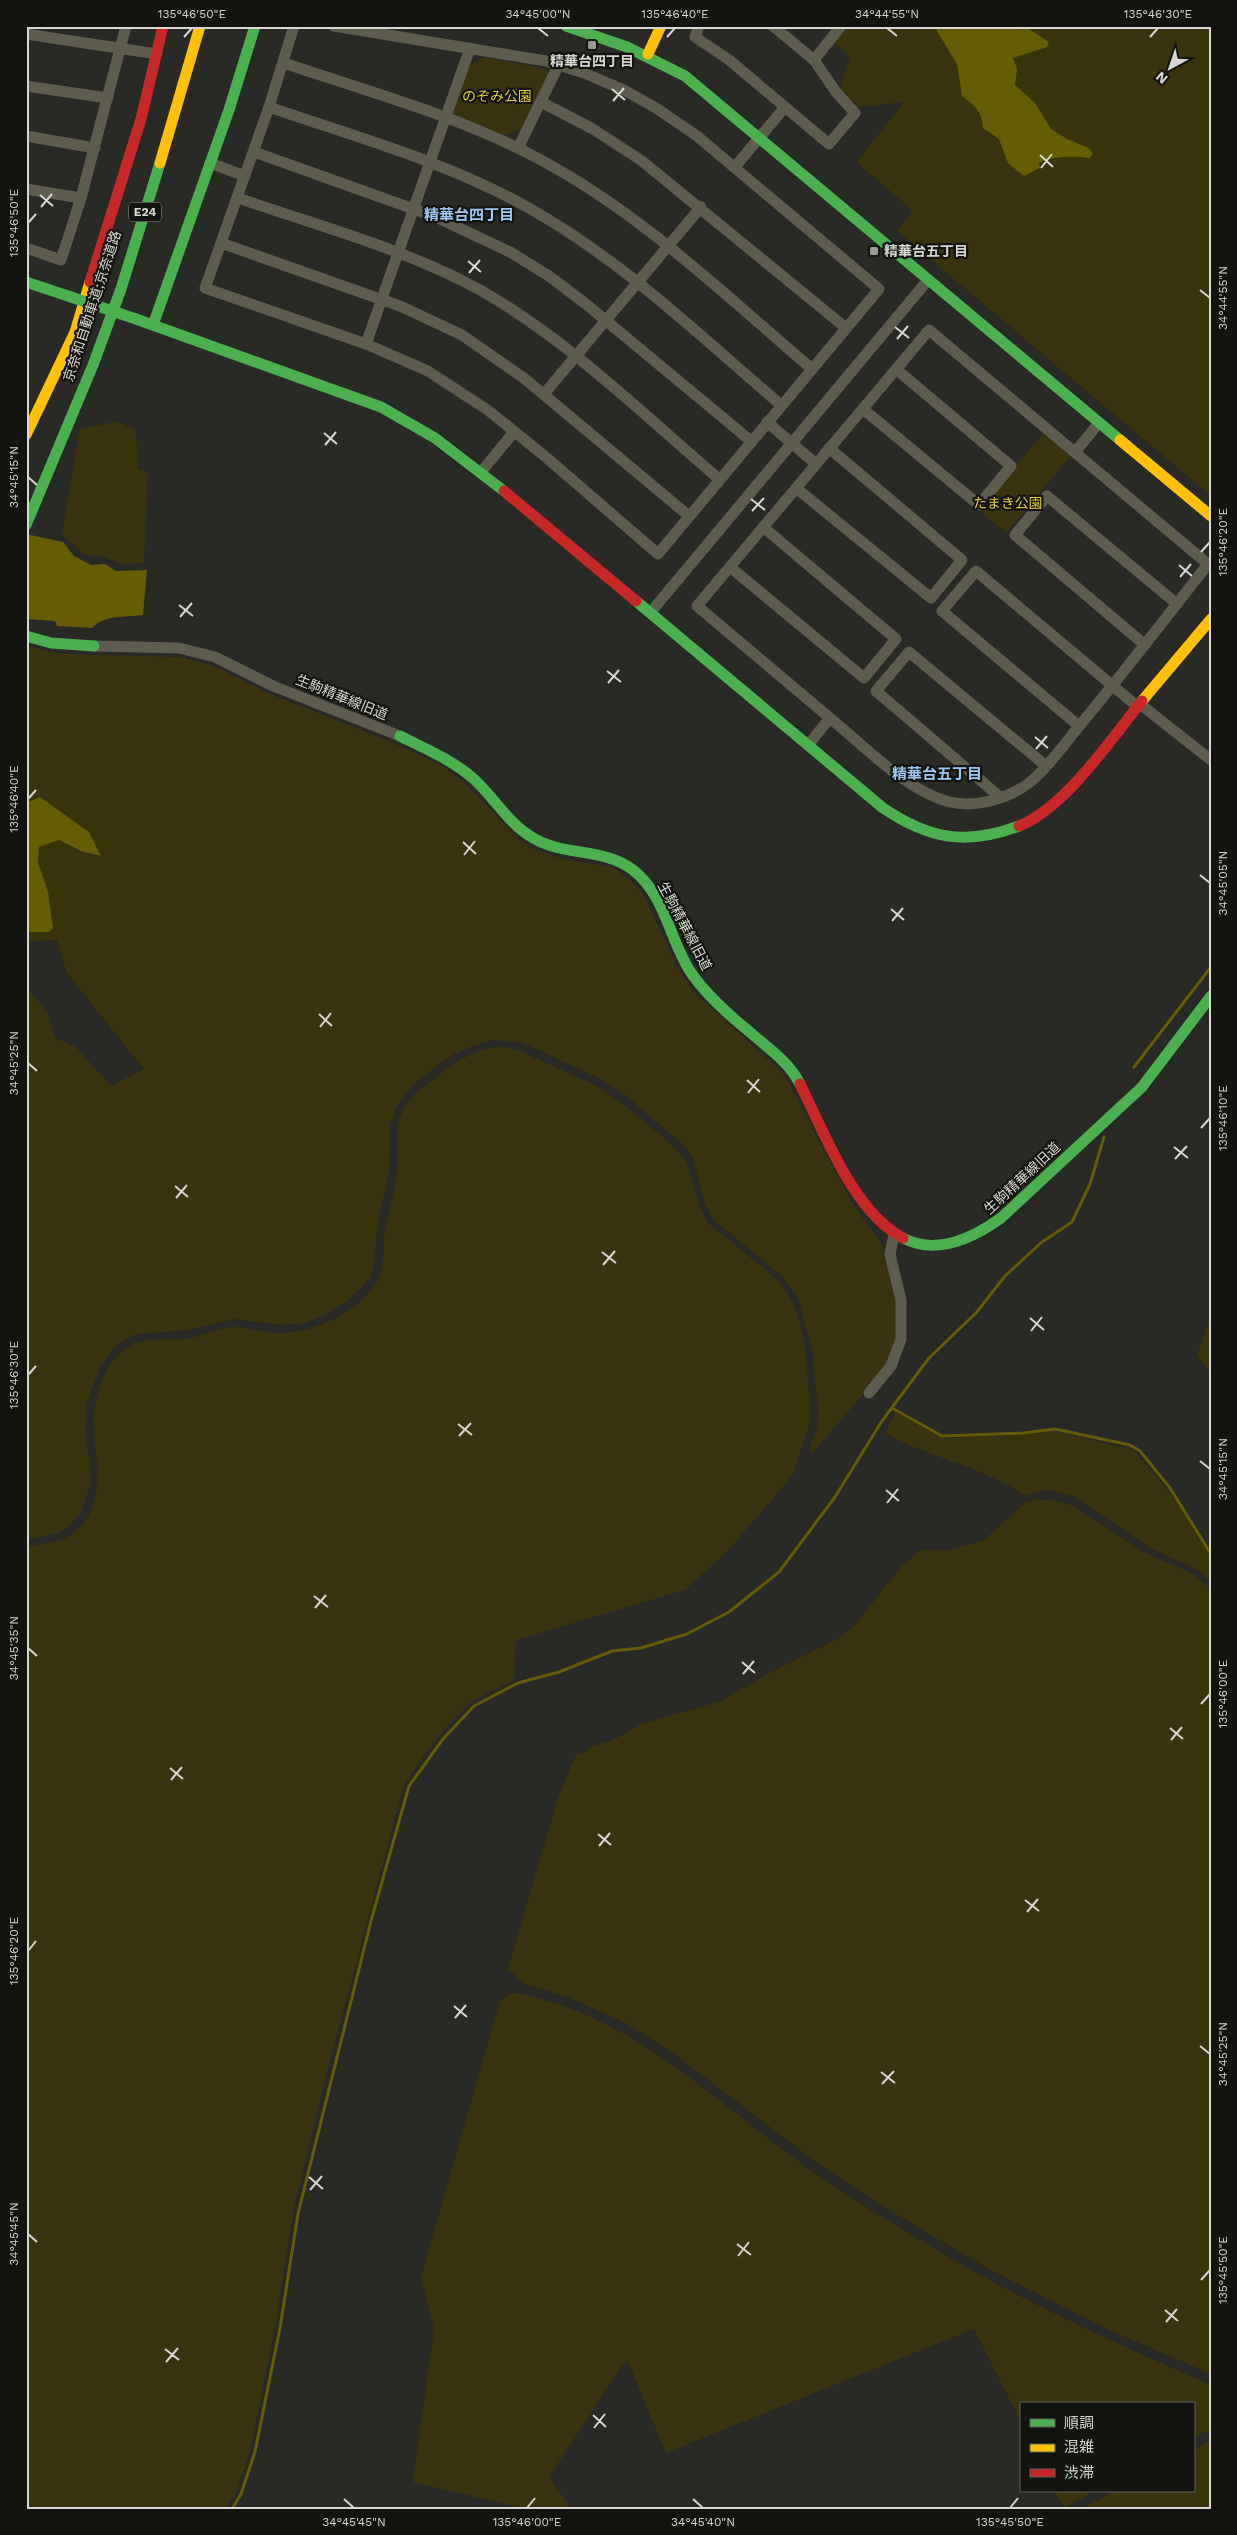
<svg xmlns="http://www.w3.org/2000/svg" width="1237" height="2535" font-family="'Work Sans','Noto Sans JP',sans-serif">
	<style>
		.green { fill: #39330e }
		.water { fill: #665c06 }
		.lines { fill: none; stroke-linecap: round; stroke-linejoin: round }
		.stream { stroke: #665c06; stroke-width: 3 }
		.street { stroke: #5d5c4f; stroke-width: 11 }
		.fast { stroke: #4caf50; stroke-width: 11 }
		.slow { stroke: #ffc107; stroke-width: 11 }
		.jam { stroke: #c62828; stroke-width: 11 }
		.fast-bridge { stroke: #4caf50; stroke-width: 11 }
		.ticks { fill: none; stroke: #d7d6d1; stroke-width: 2 }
		.poi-dot { fill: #9a9995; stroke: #13130f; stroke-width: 2 }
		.labels { text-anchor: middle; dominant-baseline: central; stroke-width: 4.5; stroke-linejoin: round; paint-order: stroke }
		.shield { fill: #13130f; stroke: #9c9c97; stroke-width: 1 }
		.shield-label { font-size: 12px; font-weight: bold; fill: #d7d6d1 }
		.poi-label { font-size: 14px; font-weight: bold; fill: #d7d6d1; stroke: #13130f }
		.park-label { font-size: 14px; fill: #e1cd3e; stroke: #13130f }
		.street-label { font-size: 14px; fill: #d7d6d1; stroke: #13130f }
		.neighbourhood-label { font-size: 15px; font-weight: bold; fill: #9dc7f6; stroke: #13130f }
		.neatline { fill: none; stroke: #d7d6d1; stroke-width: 2 }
		.ticks-label { font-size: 12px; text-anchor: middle; fill: #d7d6d1 }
	</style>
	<rect width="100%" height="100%" fill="#292925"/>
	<g class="green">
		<path d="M845 26H1211V496L897 231 913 211 857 162 904 102 859 107 840 89 850 57 834 42Z"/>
		<path d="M485 57 546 69 549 75 523 129 502 136 455 117 453 113 469 66Z"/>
		<path d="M118 421 136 431 138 469 148 472 144 563 121 564 103 556 85 555 62 534 80 429Z"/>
		<path d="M1046 431 1073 454 1006 533 978 509Z"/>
		<path d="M26 645 50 652 70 654 178 657 212 665 270 694 389 741 443 766 468 786 519 839 534 849 563 859 611 867 630 879 645 897 677 967 696 994 781 1071 788 1081 852 1203 882 1245 898 1303V1324L893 1351 883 1371 812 1454 809 1449 817 1428 818 1414 813 1354 798 1297 782 1276 713 1219 705 1204 694 1161 686 1147 623 1093 601 1079 521 1042 492 1040 462 1050 442 1062 413 1085 396 1107 390 1125 389 1173 378 1220 374 1265 370 1278 362 1287 347 1301 325 1315 305 1323 281 1325 234 1319 188 1330 136 1334 118 1344 101 1365 87 1402 86 1429 91 1482 81 1512 71 1524 58 1533 26 1540V986L48 1013 55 1038 76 1047 111 1086 144 1069 67 973 57 940 26 942V932H49L48 891 38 863 39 847 59 840 81 851 101 856 89 832 40 797 26 803Z"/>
		<path d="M502 1047 518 1050 597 1086 618 1100 669 1142 687 1162 699 1205 708 1223 778 1280C809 1314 807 1371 810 1414L809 1426 793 1475 727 1552 685 1590 516 1640 514 1680 471 1702 448 1725 423 1756 405 1784 400 1799 324 2084 293 2213 275 2328 250 2451 236 2492 226 2509H26V1548C40 1542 56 1544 69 1536 112 1508 93 1458 94 1418 94 1403 99 1388 105 1374 110 1364 119 1352 129 1346 145 1337 168 1340 185 1339 201 1337 217 1328 233 1327 249 1327 266 1334 282 1333 316 1332 359 1312 377 1282 385 1270 383 1252 384 1238 387 1216 394 1195 397 1174 399 1159 396 1143 398 1128 400 1104 421 1089 439 1075 458 1060 478 1048 502 1047Z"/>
		<path d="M1211 1315V1374L1197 1355Z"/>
		<path d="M895 1412 942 1438 1024 1435 1055 1431 1134 1450 1177 1502 1211 1557V1581L1196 1569 1149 1547 1076 1497 1049 1490 1039 1491 1025 1496C983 1466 929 1458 885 1433Z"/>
		<path d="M1038 1499 1058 1501 1073 1506 1146 1553 1193 1574 1211 1589V2374L1107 2329 987 2268 901 2217 819 2164 669 2050 624 2022 565 1996 524 1984 508 1969 558 1798 576 1755 582 1754 592 1746 611 1741 642 1724 721 1701 777 1669 838 1639 855 1625 901 1567 921 1550H950L984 1540 1026 1502Z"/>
		<path d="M512 1993C525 1993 539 1999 552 2002 651 2033 728 2112 812 2171 854 2200 898 2227 942 2253 1028 2304 1119 2345 1211 2385V2429L1193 2438V2404H1021V2422L974 2329 666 2453 627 2359 549 2477 572 2509H526L413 2482 434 2329 421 2277 500 2001Z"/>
		<path d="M1211 2441V2509H1081L1115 2491H1193V2450Z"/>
		<path d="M1055 2491H1095L1064 2508Z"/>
	</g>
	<g class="water">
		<path d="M934 26H1015L1018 30 1026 27 1049 42 1047 47 1013 58 1017 69 1015 85 1035 103 1051 129 1067 139 1089 148 1093 154 1089 158C1073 156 1054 156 1039 163L1040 168 1024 176 1008 163 999 139 983 128C982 111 975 106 962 96L957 64Z"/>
		<path d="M26 534 63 542 74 556 91 565 105 564 116 571 147 570 143 615C125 618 105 614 92 628L57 626 55 621 26 619Z"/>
		<path d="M40 797 89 832 101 856 81 851 59 840 39 847 38 863 48 891 53 928 49 932H26V803Z"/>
	</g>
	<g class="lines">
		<g class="stream">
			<path d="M1134 1067 1211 967"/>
			<path d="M892 1408 942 1436 1024 1433 1055 1429 1130 1445 1140 1451 1170 1488 1211 1554"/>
			<path d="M232 2509 241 2494 255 2452 280 2328 298 2214 371 1921 409 1786 443 1739 474 1706 518 1683 559 1672 612 1651 641 1648 687 1634 729 1612 779 1572 835 1497 882 1421 929 1358 976 1313 1005 1276 1042 1242 1072 1222 1090 1184 1104 1137"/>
		</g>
		<g class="street">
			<path d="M294 26 269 107 205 288 366 344 428 371 489 411 547 458 658 554 879 289 697 136 656 108 624 90 584 73 546 61 334 26"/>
			<path d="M699 26 695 37 728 59 829 144 855 113 836 92 814 60 773 26"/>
			<path d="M26 34 157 54"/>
			<path d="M814 60 841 26"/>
			<path d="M284 63C369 92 460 116 539 159 641 213 725 295 812 369"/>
			<path d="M26 86 108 98"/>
			<path d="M541 102 593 129 642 161 846 328"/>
			<path d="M269 107C356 137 447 162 527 207 621 259 700 336 781 405"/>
			<path d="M26 136 95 148"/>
			<path d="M518 148 559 64"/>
			<path d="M254 152 436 217 510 252 549 276 586 304 751 441"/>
			<path d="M210 163 245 176"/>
			<path d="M735 167 785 107"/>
			<path d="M26 189 81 198"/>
			<path d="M238 198C319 226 406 249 482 291 569 341 643 414 719 479"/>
			<path d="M221 243 400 306 462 335 525 379 689 516"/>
			<path d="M26 248 61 260 81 198 126 26"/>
			<path d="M366 344 470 48"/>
			<path d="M544 394 701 207"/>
			<path d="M863 409 979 505 1011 466 896 369"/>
			<path d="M767 422 816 464"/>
			<path d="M1075 452 1099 423"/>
			<path d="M481 472 514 432"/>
			<path d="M796 488 931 598 962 560 829 448"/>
			<path d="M730 567 864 678 896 639 763 527"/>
			<path d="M650 613 928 280"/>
			<path d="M1145 645 1015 535 1047 496 1177 604"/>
			<path d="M94 646 179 648 215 657 273 686 400 736"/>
			<path d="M1140 704 1211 760"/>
			<path d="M1079 726 942 611 976 571 1138 707"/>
			<path d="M808 745 830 718 697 606 929 330 1208 564C1166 618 1125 671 1081 724 1065 743 1048 768 1029 783 1008 799 975 808 950 802 908 792 863 745 830 718"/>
			<path d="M1000 797 876 691 909 652 1045 765"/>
			<path d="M869 1393 891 1366 901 1339V1300L890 1254 894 1235"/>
		</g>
		<g class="fast">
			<path d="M566 26 627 47 685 76 1120 440"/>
			<path d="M26 282 71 297"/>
			<path d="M136 319 381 407 435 438 504 491"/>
			<path d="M153 325 229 110 255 26"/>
			<path d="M26 525 93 365 121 289 160 163"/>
			<path d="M636 601 883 808C929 839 966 846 1019 826"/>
			<path d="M26 636 51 643 94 646"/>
			<path d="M400 736C426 749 453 760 475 780 494 798 508 822 530 836 561 857 604 847 633 870 666 895 670 943 692 974 708 997 730 1016 751 1033 769 1049 789 1062 800 1084"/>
			<path d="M903 1238C937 1256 973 1238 1001 1218L1142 1087 1211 996"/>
		</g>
		<g class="slow">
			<path d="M648 54 661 26"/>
			<path d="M160 163 200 26"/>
			<path d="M26 435 75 332 90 282"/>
			<path d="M1120 440 1211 516"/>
			<path d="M1142 701 1211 619"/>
		</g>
		<g class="jam">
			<path d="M90 282 141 119 163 26"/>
			<path d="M504 491 636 601"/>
			<path d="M1019 826C1066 807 1110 740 1142 701"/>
			<path d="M800 1084C825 1134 853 1211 903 1238"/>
		</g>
		<path class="fast-bridge" d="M71 297 136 319"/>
	</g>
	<path class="ticks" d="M538 28 548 36M887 28 897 36M184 37 192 28M667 37 675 28M1150 37 1158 28M612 89 625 100M613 101 624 88M1040 155 1053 167M1041 168 1052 154M40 195 53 206M41 207 52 194M28 223 36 214M468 261 481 272M469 273 480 260M1200 290 1210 298M895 327 909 338M897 339 908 326M324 433 337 444M325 445 336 432M28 477 37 485M751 499 765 510M752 511 764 498M1201 552 1210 542M1179 565 1192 576M1180 577 1191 564M179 605 193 616M180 617 192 603M607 671 621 682M608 683 619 670M1035 737 1048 748M1036 749 1047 736M28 799 36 790M463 842 476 854M464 855 475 841M1200 875 1210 883M891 909 904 920M892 921 903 908M319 1014 332 1026M320 1027 331 1013M28 1063 37 1071M747 1080 760 1092M748 1093 759 1079M1201 1128 1210 1118M1174 1147 1188 1158M1175 1159 1187 1146M175 1186 188 1197M176 1198 187 1185M602 1252 616 1263M603 1265 615 1251M1030 1318 1044 1330M1031 1331 1042 1317M28 1375 36 1366M458 1424 472 1435M459 1436 471 1423M1200 1461 1210 1469M886 1490 899 1501M887 1503 898 1489M314 1596 328 1607M315 1608 326 1595M28 1648 37 1656M742 1662 755 1673M743 1674 754 1661M1201 1704 1210 1694M1170 1728 1183 1739M1171 1740 1182 1727M170 1768 183 1779M171 1780 182 1767M598 1834 611 1845M599 1846 610 1833M1025 1900 1039 1911M1027 1912 1038 1899M28 1951 36 1941M454 2006 467 2017M455 2018 466 2005M1200 2046 1210 2054M881 2072 895 2083M882 2084 894 2071M309 2177 323 2189M310 2190 322 2176M28 2234 37 2242M737 2244 751 2255M738 2256 749 2242M1201 2280 1210 2270M1165 2310 1178 2321M1166 2322 1177 2309M165 2349 179 2360M166 2362 178 2348M593 2415 606 2427M594 2428 605 2414M344 2499 354 2508M693 2499 703 2508M527 2508 535 2498M1010 2508 1018 2498"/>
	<g class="poi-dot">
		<rect x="587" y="40" width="10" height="10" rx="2.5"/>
		<rect x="869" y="246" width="10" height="10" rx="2.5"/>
	</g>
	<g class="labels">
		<rect class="shield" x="129" y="202.5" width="32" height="19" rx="4"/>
		<g class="shield-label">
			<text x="145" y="212">E24</text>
		</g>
		<g class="poi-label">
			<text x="592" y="61">精華台四丁目</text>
			<text x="884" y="251" text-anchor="start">精華台五丁目</text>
		</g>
		<g class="park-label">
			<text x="497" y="96">のぞみ公園</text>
			<text x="1008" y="503">たまき公園</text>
		</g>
		<g class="street-label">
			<text transform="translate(92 306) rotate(-72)">京奈和自動車道;京奈道路</text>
			<text transform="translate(342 697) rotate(22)">生駒精華線旧道</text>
			<text transform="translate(685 926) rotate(62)">生駒精華線旧道</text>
			<text transform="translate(1022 1178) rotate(-43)">生駒精華線旧道</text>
		</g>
		<g class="neighbourhood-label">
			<text x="469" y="215">精華台四丁目</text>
			<text x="937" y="774">精華台五丁目</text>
		</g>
	</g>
	<rect width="1237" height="2535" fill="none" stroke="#13130f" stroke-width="55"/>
	<rect x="1020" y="2402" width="175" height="90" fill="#13130f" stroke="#61615d"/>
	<rect x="1030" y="2419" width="25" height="8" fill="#4caf50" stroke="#61615d"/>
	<text x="1064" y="2428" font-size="15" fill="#d7d6d1">順調</text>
	<rect x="1030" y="2444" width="25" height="8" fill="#ffc107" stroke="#61615d"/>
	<text x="1064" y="2452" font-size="15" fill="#d7d6d1">混雑</text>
	<rect x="1030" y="2469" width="25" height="8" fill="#c62828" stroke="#61615d"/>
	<text x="1064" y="2478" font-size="15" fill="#d7d6d1">渋滞</text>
	<g transform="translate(1170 68) rotate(220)" stroke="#13130f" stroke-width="4" paint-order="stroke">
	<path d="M0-4L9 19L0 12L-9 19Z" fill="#d7d6d1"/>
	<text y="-8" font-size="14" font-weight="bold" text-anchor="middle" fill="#d7d6d1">N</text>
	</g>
	<rect x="28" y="28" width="1182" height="2480" class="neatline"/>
	<g class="ticks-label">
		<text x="192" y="18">135°46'50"E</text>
		<text x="538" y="18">34°45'00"N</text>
		<text x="675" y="18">135°46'40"E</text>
		<text x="887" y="18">34°44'55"N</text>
		<text x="1158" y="18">135°46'30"E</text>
		<text transform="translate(14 223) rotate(-90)" y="4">135°46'50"E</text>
		<text transform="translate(1223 298) rotate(-90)" y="4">34°44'55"N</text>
		<text transform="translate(14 477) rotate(-90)" y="4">34°45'15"N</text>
		<text transform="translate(1223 542) rotate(-90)" y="4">135°46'20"E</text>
		<text transform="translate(14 799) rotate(-90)" y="4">135°46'40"E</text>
		<text transform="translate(1223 883) rotate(-90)" y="4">34°45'05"N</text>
		<text transform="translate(14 1063) rotate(-90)" y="4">34°45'25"N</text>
		<text transform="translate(1223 1118) rotate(-90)" y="4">135°46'10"E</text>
		<text transform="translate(14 1375) rotate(-90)" y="4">135°46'30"E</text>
		<text transform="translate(1223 1469) rotate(-90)" y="4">34°45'15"N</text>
		<text transform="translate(14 1648) rotate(-90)" y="4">34°45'35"N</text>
		<text transform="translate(1223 1694) rotate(-90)" y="4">135°46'00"E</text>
		<text transform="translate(14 1951) rotate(-90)" y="4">135°46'20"E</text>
		<text transform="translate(1223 2054) rotate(-90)" y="4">34°45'25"N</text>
		<text transform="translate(14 2234) rotate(-90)" y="4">34°45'45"N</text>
		<text transform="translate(1223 2270) rotate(-90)" y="4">135°45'50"E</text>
		<text x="354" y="2526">34°45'45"N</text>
		<text x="527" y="2526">135°46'00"E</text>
		<text x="703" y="2526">34°45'40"N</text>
		<text x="1010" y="2526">135°45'50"E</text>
	</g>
</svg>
